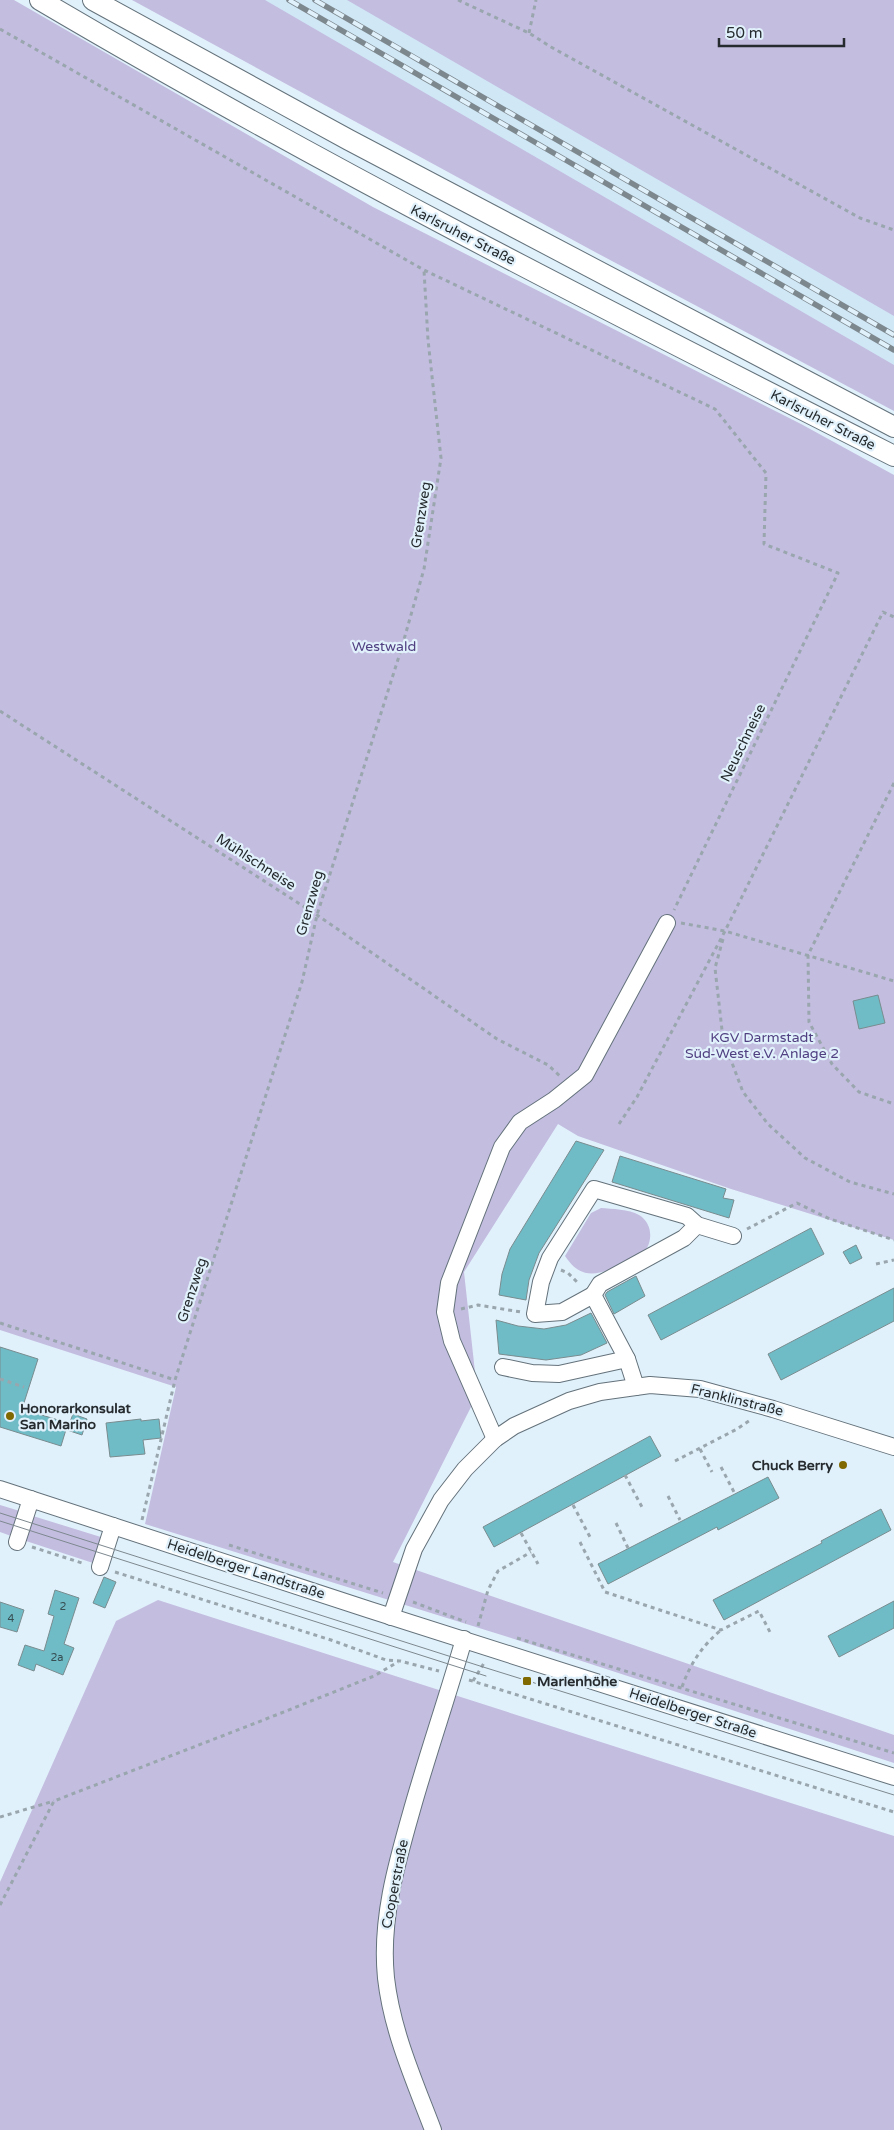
<svg xmlns="http://www.w3.org/2000/svg" width="894" height="2130" font-family="'Varela Round',sans-serif">
	<style>
		.built { fill: #d0e7f6 }
		.green { fill: #c3bde0 }
		.building { fill: #6fbcc7; stroke: #798c8f }
		.lines { fill: none; stroke-linecap: round; stroke-linejoin: round }
		.minor-casing { stroke: #64727b; stroke-width: 18 }
		.major-casing { stroke: #64727b; stroke-width: 22 }
		.path { stroke: #9aa6ad; stroke-width: 3; stroke-dasharray: 4 4; stroke-linecap: butt }
		.minor { stroke: #fff; stroke-width: 16 }
		.major { stroke: #fff; stroke-width: 20 }
		.tram { stroke: #7d888e; stroke-width: 1 }
		.rail-casing { stroke: #7d888e; stroke-width: 5.5 }
		.rail { stroke: #e1f1fb; stroke-width: 4; stroke-dasharray: 11; stroke-linecap: butt }
		.poi-dot { fill: #7f6900; stroke: #e1f1fb; stroke-width: 2 }
		.labels { text-anchor: middle; dominant-baseline: central; stroke-width: 4.5; stroke-linejoin: round; paint-order: stroke }
		.number-label { font-size: 11px; fill: #384f54 }
		.street-label { font-size: 14px; fill: #252b2e; stroke: #e1f1fb }
		.park-label { font-size: 14px; fill: #503f81; stroke: #e1f1fb }
		.poi-label { font-size: 14px; font-weight: bold; fill: #252b2e; stroke: #e1f1fb; text-anchor: start }
	</style>
	<rect width="100%" height="100%" fill="#e1f1fb"/>
	<path class="built" d="M166 0H461L894 244V387Z"/>
	<g class="green">
		<path d="M0 0H14L373 207 801 424 894 475V1240L731 1189 578 1136 558 1124 464 1272 475 1372 472 1405 393 1562 894 1735V1763L508 1637 145 1524 176 1387 0 1330Z"/>
		<path d="M132 0H265L894 365V411L595 252Z"/>
		<path d="M347 0H894V316Z"/>
		<path d="M601 1208C612 1209 629 1209 639 1215 654 1224 654 1246 639 1257 634 1261 625 1263 618 1266 596 1276 580 1279 565 1256L591 1213Z"/>
		<path d="M0 1505 23 1512 14 1537 0 1532Z"/>
		<path d="M33 1516 104 1538 93 1563 26 1541Z"/>
		<path d="M158 1600 894 1836V2130H0V1882L116 1621Z"/>
	</g>
	<g class="building">
		<path d="M878 995 885 1023 859 1029 853 1001Z"/>
		<path d="M576 1141 604 1150 539 1253 529 1280 526 1300 499 1295 502 1274 510 1249Z"/>
		<path d="M620 1156 726 1189 723 1198 734 1200 729 1218 612 1182Z"/>
		<path d="M811 1228 824 1254 661 1340 648 1315Z"/>
		<path d="M856 1245 862 1258 850 1264 843 1252Z"/>
		<path d="M636 1276 645 1296 614 1314 605 1295 607 1292Z"/>
		<path d="M894 1288V1321L781 1380 768 1354Z"/>
		<path d="M591 1313 607 1343 581 1355 546 1360 499 1354 496 1320 518 1326 544 1329 566 1325Z"/>
		<path d="M0 1347 38 1359 22 1409 68 1423 61 1446 0 1427Z"/>
		<path d="M73 1414 87 1419 82 1435 67 1430Z"/>
		<path d="M141 1419V1421L159 1419 161 1438 143 1440 145 1454 110 1457 106 1423Z"/>
		<path d="M650 1436 661 1456 494 1547 483 1527Z"/>
		<path d="M768 1477 779 1498 718 1530 717 1527 608 1584 598 1564Z"/>
		<path d="M881 1509 891 1530 724 1620 713 1600 822 1543 821 1541Z"/>
		<path d="M104 1577 116 1582 105 1608 93 1603Z"/>
		<path d="M55 1590 79 1598 64 1644 74 1648 63 1675 36 1664 34 1671 18 1665 25 1645 44 1651 54 1616 48 1614Z"/>
		<path d="M894 1601V1628L839 1657 828 1636Z"/>
		<path d="M0 1602 24 1610 17 1632 0 1627Z"/>
	</g>
	<g class="lines">
		<defs>
			<g id="minor">
				<path d="M593 1295 600 1284 684 1238 697 1225"/>
				<path d="M503 1367 532 1373 559 1374 627 1359"/>
				<path d="M636 1387 627 1359 593 1295 562 1312 535 1314 541 1282 550 1258 594 1189 687 1216 697 1225 733 1236"/>
				<path d="M495 1439 452 1341 445 1312 449 1283 502 1147 520 1122 554 1100 585 1075 667 923"/>
				<path d="M0 1489 370 1610 894 1777"/>
				<path d="M17 1542 31 1499"/>
				<path d="M100 1567 113 1526"/>
				<path d="M391 1617 414 1549 441 1500 465 1469 495 1439 514 1426 569 1401 600 1392 650 1385 700 1389 773 1409 894 1447"/>
				<path d="M433 2130C414 2080 392 2031 386 1978 380 1919 397 1862 413 1806 429 1750 448 1695 464 1639"/>
			</g>
			<g id="major">
				<path d="M40 0C318 164 606 310 894 456"/>
				<path d="M93 0 349 140 894 427"/>
			</g>
		</defs>
		<use href="#minor" class="minor-casing"/>
		<use href="#major" class="major-casing"/>
		<g class="path">
			<path d="M458 0 529 33 551 47 860 218 894 230"/>
			<path d="M0 29 424 270 715 409 766 473 764 544 838 573 674 910"/>
			<path d="M529 33 536 0"/>
			<path d="M0 711 317 915 497 1039 548 1065 560 1076"/>
			<path d="M894 783 808 955 809 1022 832 1064 859 1092 894 1104"/>
			<path d="M681 923 725 931 894 981"/>
			<path d="M723 939 715 968 723 1039 743 1092 768 1124 805 1158 850 1182 894 1194"/>
			<path d="M619 1124 637 1097 725 931 883 612 894 617"/>
			<path d="M747 1229 797 1203 830 1219 894 1240"/>
			<path d="M876 1264 894 1260"/>
			<path d="M561 1270 568 1273 579 1284"/>
			<path d="M461 1309 478 1305 521 1312"/>
			<path d="M0 1323 175 1380"/>
			<path d="M0 1379 24 1387"/>
			<path d="M700 1449 712 1472"/>
			<path d="M675 1461 737 1429 752 1419"/>
			<path d="M721 1467 735 1494"/>
			<path d="M625 1475 643 1509"/>
			<path d="M668 1496 680 1520"/>
			<path d="M573 1505 590 1537"/>
			<path d="M142 1520 175 1380 302 982 317 915 401 650 424 569 441 458 428 340 424 270"/>
			<path d="M616 1523 628 1548"/>
			<path d="M521 1533 538 1564"/>
			<path d="M580 1542 605 1592 721 1630 759 1611 771 1634"/>
			<path d="M229 1545 383 1593"/>
			<path d="M32 1547 85 1564"/>
			<path d="M115 1572 331 1640 386 1660 400 1661 439 1671"/>
			<path d="M413 1602 466 1622"/>
			<path d="M478 1626 488 1590 498 1571 531 1552"/>
			<path d="M517 1638 894 1753"/>
			<path d="M469 1680 894 1812"/>
			<path d="M473 1681 484 1663"/>
			<path d="M682 1687C690 1664 702 1646 721 1630"/>
			<path d="M0 1817 54 1801"/>
			<path d="M0 1905 54 1801 266 1719 374 1676 398 1662"/>
		</g>
		<use href="#minor" class="minor"/>
		<use href="#major" class="major"/>
		<g class="tram">
			<path d="M0 1513 480 1666 894 1795"/>
			<path d="M0 1521 486 1676"/>
		</g>
		<defs>
			<g id="rail">
				<path d="M289 0 894 350"/>
				<path d="M315 0 894 335"/>
			</g>
		</defs>
		<use href="#rail" class="rail-casing"/>
		<use href="#rail" class="rail"/>
	</g>
	<g class="poi-dot">
		<circle cx="10" cy="1416" r="5"/>
		<circle cx="843" cy="1465" r="5"/>
		<rect x="522" y="1676" width="10" height="10" rx="2.5"/>
	</g>
	<g class="labels">
		<g class="number-label">
			<text x="63" y="1606">2</text>
			<text x="11" y="1618">4</text>
			<text x="57" y="1657">2a</text>
		</g>
		<g class="street-label">
			<text transform="translate(463 235) rotate(27)">Karlsruher Straße</text>
			<text transform="translate(823 420) rotate(27)">Karlsruher Straße</text>
			<text transform="translate(421 515) rotate(-81)">Grenzweg</text>
			<text transform="translate(743 743) rotate(-64)">Neuschneise</text>
			<text transform="translate(256 862) rotate(33)">Mühlschneise</text>
			<text transform="translate(310 903) rotate(-74)">Grenzweg</text>
			<text transform="translate(192 1290) rotate(-72)">Grenzweg</text>
			<text transform="translate(737 1400) rotate(14)">Franklinstraße</text>
			<text transform="translate(246 1569) rotate(18)">Heidelberger Landstraße</text>
			<text transform="translate(693 1713) rotate(18)">Heidelberger Straße</text>
			<text transform="translate(395 1884) rotate(-79)">Cooperstraße</text>
		</g>
		<g class="park-label">
			<text x="384" y="646">Westwald</text>
			<text x="762" y="1037">KGV Darmstadt<tspan x="762" dy="16">Süd-West e.V. Anlage 2</tspan></text>
		</g>
		<g class="poi-label">
			<text x="20" y="1408">Honorarkonsulat<tspan x="20" dy="16">San Marino</tspan></text>
			<text x="833" y="1465" text-anchor="end">Chuck Berry</text>
			<text x="537" y="1681">Marienhöhe</text>
		</g>
	</g>
	<path d="M719 38v8h125v-8" fill="none" stroke="#252b2e" stroke-width="2.5"/>
	<text x="726" y="38" font-size="15" fill="#252b2e" stroke="#e1f1fb" stroke-width="4" paint-order="stroke">50 m</text>
</svg>
